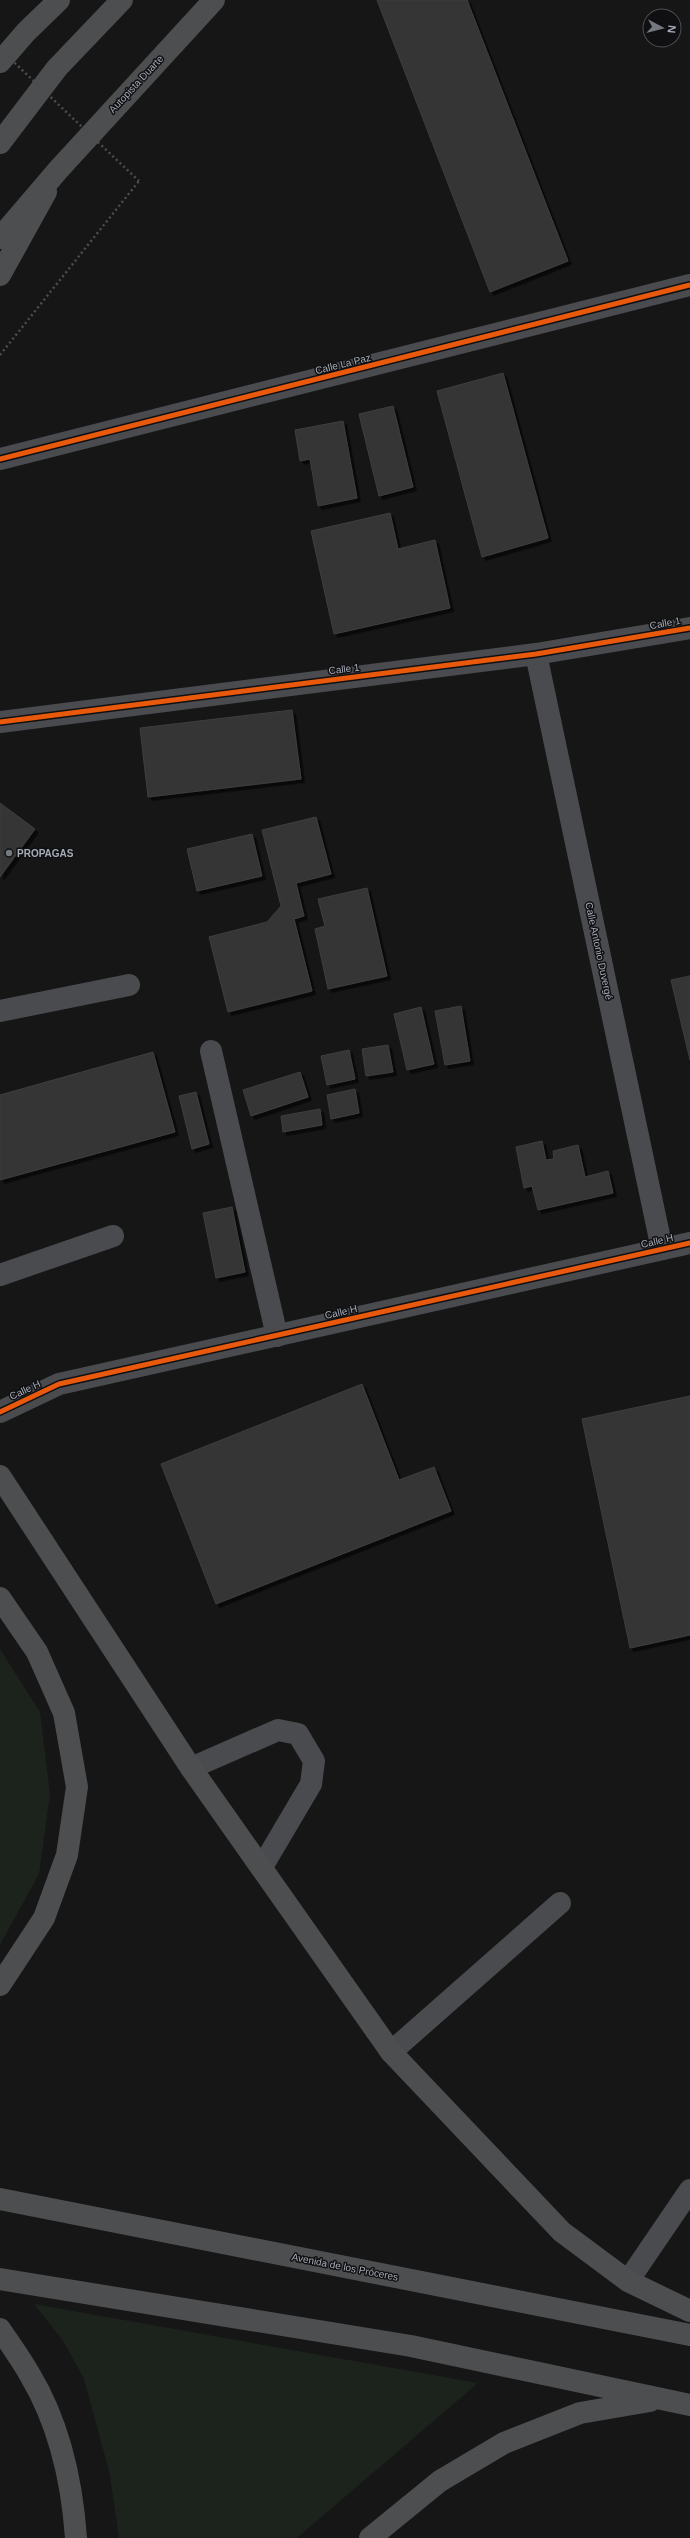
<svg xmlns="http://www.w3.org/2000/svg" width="690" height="2538" font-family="Helvetica,sans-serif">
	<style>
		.green { fill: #1b231c }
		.building { fill: #343435; stroke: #3e3f42; filter: url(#shadow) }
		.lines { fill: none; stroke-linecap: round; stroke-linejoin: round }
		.path { stroke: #4c4d50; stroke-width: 2.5; stroke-dasharray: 2 3; stroke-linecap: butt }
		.minor { stroke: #494b4f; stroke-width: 22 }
		.major { stroke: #4c4e50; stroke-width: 22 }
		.highway { stroke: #4c4e50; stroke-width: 22 }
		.path-bridge { stroke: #4c4d50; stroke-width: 2.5; stroke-dasharray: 2 3; stroke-linecap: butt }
		.cycleway-casing { stroke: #101012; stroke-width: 8 }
		.cycleway { stroke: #e8590c; stroke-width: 5 }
		.poi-dot { fill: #74787f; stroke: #101012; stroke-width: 1.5 }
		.labels { text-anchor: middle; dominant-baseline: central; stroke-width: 3; stroke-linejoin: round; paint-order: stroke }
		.street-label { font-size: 10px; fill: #a6acb8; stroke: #101012 }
		.poi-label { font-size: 10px; font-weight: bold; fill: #a6acb8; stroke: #101012; text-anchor: start }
	</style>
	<defs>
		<filter id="shadow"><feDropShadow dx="3.5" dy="3.5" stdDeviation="0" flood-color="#0009"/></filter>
	</defs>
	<rect width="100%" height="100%" fill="#161616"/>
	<g class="green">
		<path d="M0 1649 40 1712 50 1794 39 1874 0 1945Z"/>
		<path d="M34 2304 478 2383 297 2538H119L110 2475 84 2379 64 2342Z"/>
	</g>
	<g class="building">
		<path d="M377 0H467L568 261 490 292Z"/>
		<path d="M503 373 548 538 482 557 437 391Z"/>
		<path d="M393 406 413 487 379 496 359 414Z"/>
		<path d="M343 421 357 498 318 506 310 459 300 461 295 430Z"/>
		<path d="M390 513 398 549 435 540 450 608 334 634 311 531Z"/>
		<path d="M292 710 301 779 148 797 140 728Z"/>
		<path d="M0 803 35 829 0 877Z"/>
		<path d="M316 817 331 874 296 883 304 916 294 919 312 991 228 1012 209 937 267 922 281 906 262 830Z"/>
		<path d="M252 834 262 876 197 891 187 849Z"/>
		<path d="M367 888 387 976 328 989 315 929 325 926 318 899Z"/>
		<path d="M690 976V1060L671 980Z"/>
		<path d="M461 1006 470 1061 445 1065 435 1011Z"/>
		<path d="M421 1007 434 1064 407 1070 394 1014Z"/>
		<path d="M388 1045 393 1072 366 1076 362 1049Z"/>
		<path d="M349 1050 355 1079 327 1085 321 1056Z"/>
		<path d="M153 1052 175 1132 0 1180V1095Z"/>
		<path d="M300 1072 308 1097 251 1116 243 1090Z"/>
		<path d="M355 1089 359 1113 331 1119 327 1095Z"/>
		<path d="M196 1092 209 1144 192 1149 179 1096Z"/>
		<path d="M320 1109 322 1125 283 1132 281 1116Z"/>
		<path d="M542 1141 546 1160 554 1159 553 1151 578 1145 585 1177 608 1171 613 1193 538 1210 532 1186 524 1188 516 1147Z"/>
		<path d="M232 1207 245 1272 216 1278 203 1213Z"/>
		<path d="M362 1384 399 1480 434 1467 451 1511 216 1604 161 1464Z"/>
		<path d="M690 1396V1635L630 1648 582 1419Z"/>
	</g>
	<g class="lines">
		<path class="path" d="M0 355 139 181"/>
		<g class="minor">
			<path d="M0 459 690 285"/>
			<path d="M536 654 662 1249"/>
			<path d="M0 722 536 654 690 628"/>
			<path d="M0 1011 129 985"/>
			<path d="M211 1051 277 1336"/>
			<path d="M0 1275 113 1236"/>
			<path d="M0 1412 59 1384 690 1243"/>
			<path d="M191 1768 278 1730 298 1734 314 1761 311 1784 262 1867"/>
			<path d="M391 2052 560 1903"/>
			<path d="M628 2281 690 2190"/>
		</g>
		<g class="major">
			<path d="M0 62 26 32 59 0"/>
			<path d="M0 275 46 192"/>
			<path d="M0 1476 191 1768 391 2052 562 2232 628 2281 690 2311"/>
			<path d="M0 1598 37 1652 64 1713 77 1787 67 1855 44 1918 0 1985"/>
			<path d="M0 2199 690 2335"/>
			<path d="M0 2279 411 2346 690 2405"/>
			<path d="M0 2329C10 2344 21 2359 30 2375 60 2425 72 2481 76 2538"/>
			<path d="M370 2538 440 2481 504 2443 580 2413 650 2401"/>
		</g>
		<g class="highway">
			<path d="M0 143 57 68 122 0"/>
			<path d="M0 238 59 169 214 0"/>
		</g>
		<path class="path-bridge" d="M0 49 139 181"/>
		<defs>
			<g id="cycleway">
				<path d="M0 459 690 285"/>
				<path d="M0 722 536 654 690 628"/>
				<path d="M0 1412 59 1384 690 1243"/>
			</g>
		</defs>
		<use href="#cycleway" class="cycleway-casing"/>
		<use href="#cycleway" class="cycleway"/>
	</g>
	<circle class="poi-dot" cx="9" cy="853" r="4"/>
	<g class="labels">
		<g class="street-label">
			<text transform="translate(136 84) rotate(-47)">Autopista Duarte</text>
			<text transform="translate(343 364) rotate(-14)">Calle La Paz</text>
			<text transform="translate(665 623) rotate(-10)">Calle 1</text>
			<text transform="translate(344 669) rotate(-7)">Calle 1</text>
			<text transform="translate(599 951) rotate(78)">Calle Antonio Duvergé</text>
			<text transform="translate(657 1241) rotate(-13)">Calle H</text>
			<text transform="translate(341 1312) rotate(-13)">Calle H</text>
			<text transform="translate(25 1390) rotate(-25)">Calle H</text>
			<text transform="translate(345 2267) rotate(11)">Avenida de los Próceres</text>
		</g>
		<g class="poi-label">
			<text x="17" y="853">PROPAGAS</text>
		</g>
	</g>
	<g transform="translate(662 28) rotate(97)"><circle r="19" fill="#101012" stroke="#4c4e54"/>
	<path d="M0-3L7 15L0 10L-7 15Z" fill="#74787f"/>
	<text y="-6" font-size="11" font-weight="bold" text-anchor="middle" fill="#a6acb8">N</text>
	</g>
</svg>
